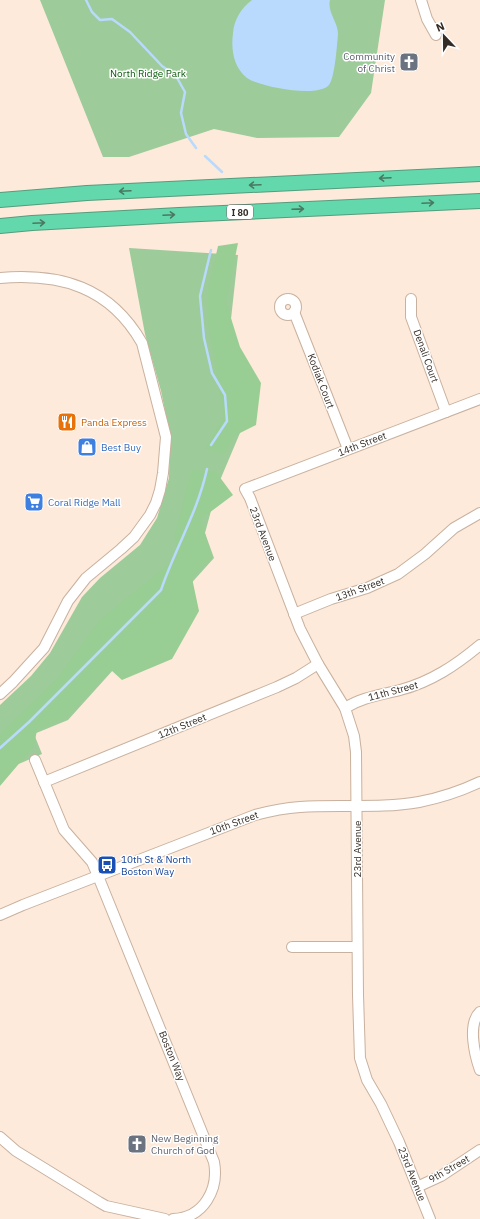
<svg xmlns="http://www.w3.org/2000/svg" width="480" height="1219" font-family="'IBM Plex Sans',sans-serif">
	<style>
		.green { fill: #9dcb99 }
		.forest { fill: #98ce94 }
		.water { fill: #b9dafd }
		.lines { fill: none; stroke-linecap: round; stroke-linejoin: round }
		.stream { stroke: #b9dafd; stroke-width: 2.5 }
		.minor-casing { stroke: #c8b19f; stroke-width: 12 }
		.highway-casing { stroke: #549c7d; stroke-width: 16 }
		.minor { stroke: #fff; stroke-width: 10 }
		.highway { stroke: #64d8ad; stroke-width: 14 }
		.oneway { stroke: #4a7962 }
		.labels { text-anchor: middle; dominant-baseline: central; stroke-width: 3; stroke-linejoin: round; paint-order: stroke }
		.shield { fill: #fff; stroke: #726b66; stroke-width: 1 }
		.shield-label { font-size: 9px; font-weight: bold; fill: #352c25 }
		.worship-label { font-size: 10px; fill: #5b616d; stroke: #fff; text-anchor: end }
		.park-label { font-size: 10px; fill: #065708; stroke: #fff }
		.street-label { font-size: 10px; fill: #352c25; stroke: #fff }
		.food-label { font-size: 10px; fill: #c56008; stroke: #fff; text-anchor: start }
		.shop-label { font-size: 10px; fill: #366cbe; stroke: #fff; text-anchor: start }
		.transit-label { font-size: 10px; fill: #164399; stroke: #fff; text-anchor: start }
	</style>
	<rect width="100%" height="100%" fill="#fdeada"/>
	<g class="green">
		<path d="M40 0H385L371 93 339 137 257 138 214 129 129 157H103Z"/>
		<path d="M129 248 238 255 231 319 245 421 218 485 205 533 214 558 68 720 34 734 42 754 0 772V705L31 676 50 653 82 597 100 578 140 545 157 518 169 478 170 434 161 391 145 334Z"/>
	</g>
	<g class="forest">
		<path d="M238 243 226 302 240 347 261 383 256 425 234 436 224 454 205 448 224 417 208 322V290L218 246Z"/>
		<path d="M192 470 216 472 233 495 201 519 212 558 192 578 199 611 172 659 122 680 111 670 66 718 37 730 34 746 0 786V734L57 679 100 620 178 557 175 535Z"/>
	</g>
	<path class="water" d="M252 0H330C327 12 338 22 338 34 337 45 335 77 329 85 318 98 260 87 247 78 233 67 231 49 233 33 234 20 241 8 252 0Z"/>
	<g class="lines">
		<g class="stream">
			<path d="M86 0 92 12 100 20 112 19 130 32 162 66 176 76 185 92 181 113 186 134 196 148"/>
			<path d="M205 156 222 172"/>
			<path d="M211 250 200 296 204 338 212 373 225 395 227 421 211 445"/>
			<path d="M0 748 29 722 161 590C175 549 198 511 207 469"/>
		</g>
		<defs>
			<g id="minor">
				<path d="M421 0 427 19 436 35"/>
				<path d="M0 278C61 273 110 287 142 343L166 437 163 473 160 490 156 503 150 515 134 537 121 549 86 578 68 601 44 648 13 682 0 694"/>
				<path d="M411 299V317L446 412"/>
				<circle cx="288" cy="307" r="8"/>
				<path d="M294 312 348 449"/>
				<path d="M294 614 331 599 367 588 398 574 425 554 454 528 480 513"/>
				<path d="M345 708C362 697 381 695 400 690 431 682 456 665 480 645"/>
				<path d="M35 760 64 830 92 862 98 876 214 1162C219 1189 204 1218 173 1219"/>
				<path d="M44 782 277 687 296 678 318 664"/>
				<path d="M0 915 23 905 255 815C270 811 285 808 300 807 340 804 380 809 419 802 440 798 461 791 480 782"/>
				<path d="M292 947H357"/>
				<path d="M480 1012C467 1024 475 1056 480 1070"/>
				<path d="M0 1137 16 1151 99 1202 106 1206 165 1219"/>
				<path d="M417 1187 441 1176 480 1150"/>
				<path d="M430 1219 399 1142 381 1104 367 1080 360 1058 358 995 356 752 354 736 345 708 318 664 300 629 250 498 245 489 480 399"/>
			</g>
			<g id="highway">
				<path d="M0 200 87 193 169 189 480 174"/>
				<path d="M0 226 32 223 179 215 480 201"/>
			</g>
		</defs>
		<use href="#minor" class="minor-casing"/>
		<use href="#highway" class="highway-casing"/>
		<use href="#minor" class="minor"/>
		<use href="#highway" class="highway"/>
	</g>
	<defs><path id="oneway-shaft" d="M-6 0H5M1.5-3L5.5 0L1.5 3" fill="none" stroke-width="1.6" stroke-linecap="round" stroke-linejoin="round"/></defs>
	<g class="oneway">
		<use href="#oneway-shaft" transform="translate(385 178) rotate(177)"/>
		<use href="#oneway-shaft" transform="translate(255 185) rotate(178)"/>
		<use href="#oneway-shaft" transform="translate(125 191) rotate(177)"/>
		<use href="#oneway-shaft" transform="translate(428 203) rotate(-3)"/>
		<use href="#oneway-shaft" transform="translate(298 209) rotate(-2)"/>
		<use href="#oneway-shaft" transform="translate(169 215) rotate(-3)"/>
		<use href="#oneway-shaft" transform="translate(39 223) rotate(-3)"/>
	</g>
	<defs>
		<symbol id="church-square" viewBox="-11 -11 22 22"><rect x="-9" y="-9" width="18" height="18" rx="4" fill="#6b7280" stroke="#fff"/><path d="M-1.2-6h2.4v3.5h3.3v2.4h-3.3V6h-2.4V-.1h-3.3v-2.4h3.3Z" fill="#fff"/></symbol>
		<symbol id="restaurant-square" viewBox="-11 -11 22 22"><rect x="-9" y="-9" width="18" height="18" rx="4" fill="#e8710a" stroke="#fff"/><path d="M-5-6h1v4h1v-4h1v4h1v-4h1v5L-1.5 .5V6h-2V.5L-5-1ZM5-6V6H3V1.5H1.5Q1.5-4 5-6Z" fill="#fff"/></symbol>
		<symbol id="shop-square" viewBox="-11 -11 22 22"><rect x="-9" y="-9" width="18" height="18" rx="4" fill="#3f7fe0" stroke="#fff"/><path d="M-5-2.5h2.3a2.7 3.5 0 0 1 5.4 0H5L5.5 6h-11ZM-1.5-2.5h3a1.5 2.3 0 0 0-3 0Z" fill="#fff"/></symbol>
		<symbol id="supermarket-square" viewBox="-11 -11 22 22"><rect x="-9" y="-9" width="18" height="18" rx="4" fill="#3f7fe0" stroke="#fff"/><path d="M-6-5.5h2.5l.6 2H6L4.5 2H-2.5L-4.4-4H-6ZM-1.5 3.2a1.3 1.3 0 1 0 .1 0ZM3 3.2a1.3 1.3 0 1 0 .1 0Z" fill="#fff"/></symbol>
		<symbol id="bus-square" viewBox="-11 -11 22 22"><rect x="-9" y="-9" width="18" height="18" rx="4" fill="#1a4fb4" stroke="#fff"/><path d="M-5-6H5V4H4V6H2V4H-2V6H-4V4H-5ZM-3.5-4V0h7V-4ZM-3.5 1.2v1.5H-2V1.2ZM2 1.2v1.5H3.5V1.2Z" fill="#fff"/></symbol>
	</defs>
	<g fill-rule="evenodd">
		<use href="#church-square" x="398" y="51" width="22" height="22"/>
		<use href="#restaurant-square" x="56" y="411" width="22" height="22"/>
		<use href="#shop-square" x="76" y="436" width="22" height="22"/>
		<use href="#supermarket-square" x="23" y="491" width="22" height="22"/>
		<use href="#bus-square" x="96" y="854" width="22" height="22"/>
		<use href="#church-square" x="126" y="1133" width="22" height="22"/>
	</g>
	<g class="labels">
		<rect class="shield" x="227" y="205" width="26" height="14" rx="3"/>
		<g class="shield-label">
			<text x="240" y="212">I 80</text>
		</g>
		<g class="worship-label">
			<text x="395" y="56">Community<tspan x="395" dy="12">of Christ</tspan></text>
			<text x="151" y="1138" text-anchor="start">New Beginning<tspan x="151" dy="12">Church of God</tspan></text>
		</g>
		<g class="park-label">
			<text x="148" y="73">North Ridge Park</text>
		</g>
		<g class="street-label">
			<text transform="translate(426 356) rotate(70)">Denali Court</text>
			<text transform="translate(321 381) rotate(69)">Kodiak Court</text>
			<text transform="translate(362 444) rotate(-21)">14th Street</text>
			<text transform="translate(263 534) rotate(69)">23rd Avenue</text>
			<text transform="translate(360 589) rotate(-20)">13th Street</text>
			<text transform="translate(393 691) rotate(-15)">11th Street</text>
			<text transform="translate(182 726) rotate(-22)">12th Street</text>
			<text transform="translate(234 823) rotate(-20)">10th Street</text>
			<text transform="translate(357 849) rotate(-90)">23rd Avenue</text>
			<text transform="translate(172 1056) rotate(68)">Boston Way</text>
			<text transform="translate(449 1169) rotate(-30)">9th Street</text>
			<text transform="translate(412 1174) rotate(68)">23rd Avenue</text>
		</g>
		<g class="food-label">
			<text x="81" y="422">Panda Express</text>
		</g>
		<g class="shop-label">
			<text x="101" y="447">Best Buy</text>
			<text x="48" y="502">Coral Ridge Mall</text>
		</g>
		<g class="transit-label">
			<text x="121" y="859">10th St &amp; North<tspan x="121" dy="12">Boston Way</tspan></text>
		</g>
	</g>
	<g transform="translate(444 36) rotate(338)" stroke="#ffffff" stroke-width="3" paint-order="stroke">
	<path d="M0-3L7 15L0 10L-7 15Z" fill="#352c25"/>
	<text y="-6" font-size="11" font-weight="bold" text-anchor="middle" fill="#352c25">N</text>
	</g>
</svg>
